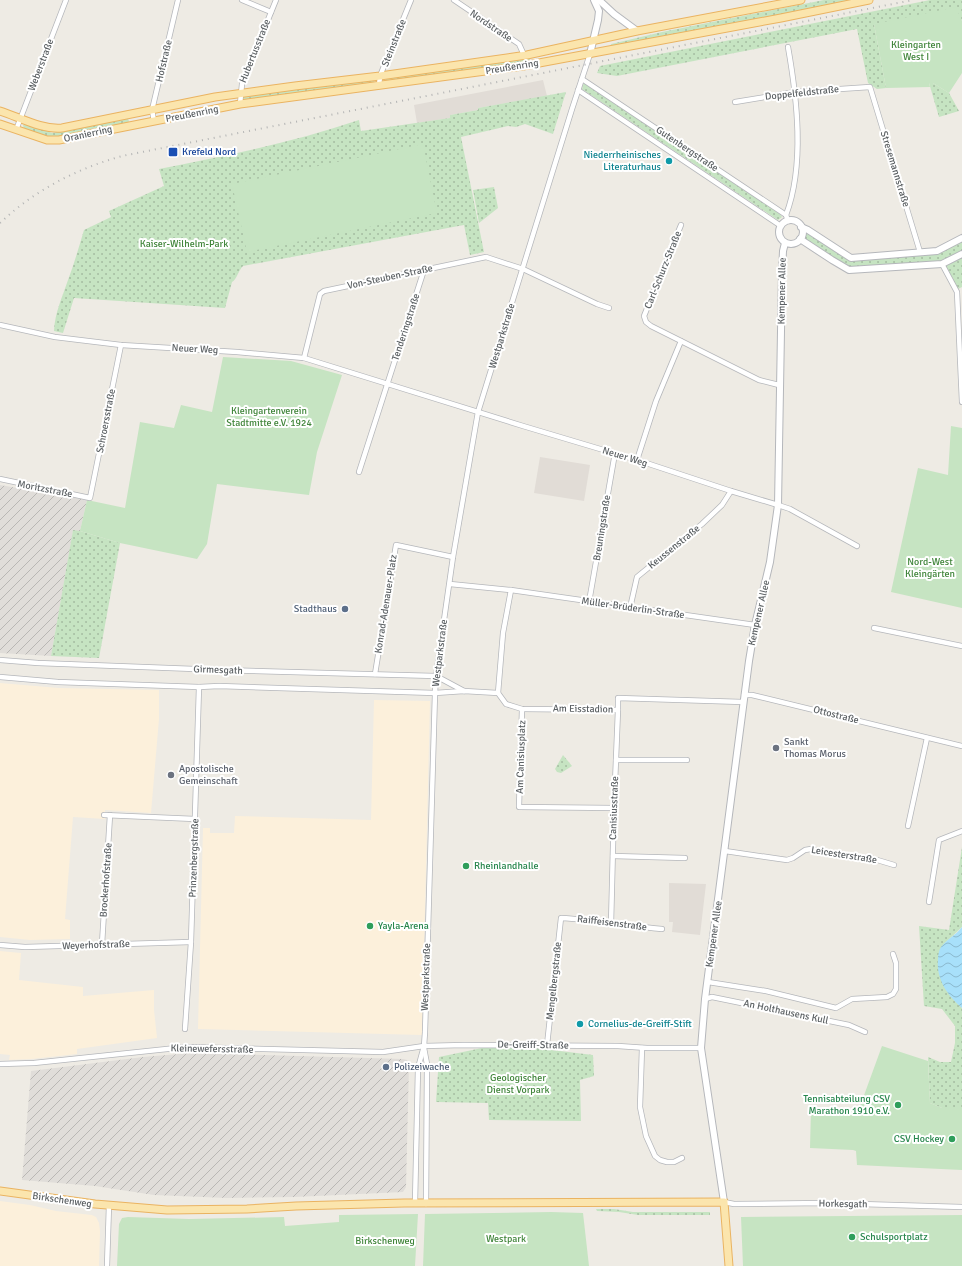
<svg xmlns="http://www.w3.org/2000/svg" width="962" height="1266" font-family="Signika,sans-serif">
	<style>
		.commercial { fill: #fcf0db }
		.industrial { fill: url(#industrial-furrows) }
		.education { fill: #e1dcd6 }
		.grass { fill: url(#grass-dots) }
		.garden { fill: #c6e4c2 }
		.water { fill: url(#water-waves) }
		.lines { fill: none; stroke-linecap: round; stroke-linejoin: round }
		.minor-casing { stroke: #b5b7bb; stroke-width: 6 }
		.tertiary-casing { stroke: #b5b7bb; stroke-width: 8 }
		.primary-casing { stroke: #eab361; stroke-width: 9 }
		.minor { stroke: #fff; stroke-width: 4.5 }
		.tertiary { stroke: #fff; stroke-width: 6 }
		.primary { stroke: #fbe5ad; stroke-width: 7 }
		.rail { stroke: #b3b4b4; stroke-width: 2; stroke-dasharray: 1 5; stroke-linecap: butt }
		.transit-dot { fill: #1a4fb4; stroke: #fff; stroke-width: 1.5 }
		.culture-dot { fill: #0f9aa8; stroke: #fff; stroke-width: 1.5 }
		.service-dot { fill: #5c6f8a; stroke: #fff; stroke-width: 1.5 }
		.worship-dot { fill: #6b7280; stroke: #fff; stroke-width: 1.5 }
		.leisure-dot { fill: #2e9e5b; stroke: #fff; stroke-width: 1.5 }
		.labels { text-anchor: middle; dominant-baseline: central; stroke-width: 4; stroke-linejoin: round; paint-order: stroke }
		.street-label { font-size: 10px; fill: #5c6164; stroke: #fff }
		.park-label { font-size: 10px; fill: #40853a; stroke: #fff }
		.transit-label { font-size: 10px; fill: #164399; stroke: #fff; text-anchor: start }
		.culture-label { font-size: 10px; fill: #0d838f; stroke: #fff; text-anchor: end }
		.service-label { font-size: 10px; fill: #4e5e75; stroke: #fff; text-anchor: end }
		.worship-label { font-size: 10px; fill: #5b616d; stroke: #fff; text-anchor: start }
		.leisure-label { font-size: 10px; fill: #27864d; stroke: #fff; text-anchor: start }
	</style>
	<defs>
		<pattern id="industrial-furrows" width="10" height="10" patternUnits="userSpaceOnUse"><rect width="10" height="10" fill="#e0ddd9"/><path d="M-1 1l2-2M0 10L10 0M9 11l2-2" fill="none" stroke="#b9b7b4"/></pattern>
		<pattern id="grass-dots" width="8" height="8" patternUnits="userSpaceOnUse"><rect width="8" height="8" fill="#c6e4c2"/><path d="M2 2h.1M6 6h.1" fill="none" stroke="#a4bca1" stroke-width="1.8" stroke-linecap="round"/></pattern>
		<pattern id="water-waves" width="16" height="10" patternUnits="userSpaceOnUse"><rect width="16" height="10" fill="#a8e0fa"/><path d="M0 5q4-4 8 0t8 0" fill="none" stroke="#8cb9ce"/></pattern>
	</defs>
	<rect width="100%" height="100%" fill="#eeebe4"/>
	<g class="commercial">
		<path d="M0 683 59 688 159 690V719L151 813 105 810V819L73 817 65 919 70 920V939L30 940 0 937Z"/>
		<path d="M374 700 430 701 422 1035 198 1029 203 828H210V833H234L235 816 371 820Z"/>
		<path d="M0 951 21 953 19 980 83 987V996L154 990V1010L157 1038 77 1049V1054L32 1059 9 1060 10 1055 0 1054Z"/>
		<path d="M0 1201 30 1205 56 1211 92 1215 96 1217 99 1223 100 1231 99 1266H0Z"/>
	</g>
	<g class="industrial">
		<path d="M0 485 87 500 80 531H73L51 656 0 653Z"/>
		<path d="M191 1053 403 1059 407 1060 409 1064 406 1187 403 1192 295 1197 227 1198 154 1195 95 1186 22 1180 31 1071 143 1057Z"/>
	</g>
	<g class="education">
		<path d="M543 80 547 96 478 108V110L450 115V118L417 123 414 105Z"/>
		<path d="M540 457 590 465 584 501 534 493Z"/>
		<path d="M669 883 706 884 700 935 672 932 673 922H669Z"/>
	</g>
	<g class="grass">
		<path d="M824 0H853L655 39 610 47 611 44 662 32Z"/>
		<path d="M930 0H962V21L961 19 874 24 886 88 877 89 868 83 857 29 617 76 597 73 600 66Z"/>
		<path d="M530 58V61L463 72 386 81V78L400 76Z"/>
		<path d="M365 80H374V82L244 100 243 99V97Z"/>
		<path d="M584 82 778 212 782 217 778 220 582 89Z"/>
		<path d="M929 83H933L949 93 959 111 939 117Z"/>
		<path d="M566 92 553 134 525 124 516 127 508 126 461 137 484 252 470 255 464 225 243 266C238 271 237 279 232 282L225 308 74 298 63 333 54 331C55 312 62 298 68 280 74 264 79 247 84 230L111 217 109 211 164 186 159 169C226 156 294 142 359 120L361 131 450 118V115L478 110V108Z"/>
		<path d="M127 117 129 121 128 123 92 129 67 135 51 137 24 129 23 125 28 124 52 133Z"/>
		<path d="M494 187 498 208 479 223 473 190Z"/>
		<path d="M807 233 851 258 939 249 962 238V287L958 289 943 261 850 268 804 238Z"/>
		<path d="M73 530 80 531 120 543 99 658 51 656Z"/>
		<path d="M563 755 572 766 561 773 557 772 555 769Z"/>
		<path d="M962 847V927L945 943 950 995 962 1008V1108H942L930 1103 928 1057 940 1062H951L955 1043V1026L942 1009 924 1006 919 926 949 930Z"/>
		<path d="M501 1044 593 1055 594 1076 580 1080 581 1121 489 1120 488 1103 436 1102 439 1057Z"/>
		<path d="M596 1209H614L633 1212H710V1215H638L619 1212 597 1211Z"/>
	</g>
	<g class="garden">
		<path d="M956 7 962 21V73L949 93 933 83H929L930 87 886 88 874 24Z"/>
		<path d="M423 144 437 213 247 252 232 184Z"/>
		<path d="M223 357 291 361 342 375 317 452 309 495 217 484 207 544 197 559 120 543 80 531 87 500 125 508 140 422 174 428 181 405 212 412Z"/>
		<path d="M951 426 962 428V608L891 592 918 468 948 475Z"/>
		<path d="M882 1046 928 1061 930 1103 942 1108H962V1170L857 1165 856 1151 853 1150 810 1148 811 1109H859Z"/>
		<path d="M551 1212 583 1213 589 1266H423L425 1214Z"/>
		<path d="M418 1214 415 1266H117L119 1224 122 1218 128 1217 189 1219 284 1217 285 1226 339 1222V1215Z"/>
		<path d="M962 1215V1266H743L741 1217Z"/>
	</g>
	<path class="water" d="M962 927V1008C947 995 936 979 938 959 938 955 939 950 941 947 947 939 956 935 962 927Z"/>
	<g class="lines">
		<defs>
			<g id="minor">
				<path d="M242 0 271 12"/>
				<path d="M454 0 519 44 524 55"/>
				<path d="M582 79 786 215 788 221"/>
				<path d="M379 86 380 76 411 0"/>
				<path d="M578 90 781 226"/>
				<path d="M735 102 795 92 870 87 920 252"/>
				<path d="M240 104 242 84 276 0"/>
				<path d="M154 121 152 110 178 0"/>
				<path d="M16 130 66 0"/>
				<path d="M786 215C805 165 797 98 788 47"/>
				<path d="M681 225 644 316 646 322 651 326 759 380 779 385"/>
				<path d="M942 264 957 292 962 402"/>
				<path d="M0 325 55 337 121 345 237 352 304 358 523 426 637 460 731 491 778 505 790 509 857 546"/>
				<path d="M304 358 320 294 324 291 486 257 523 269 597 304 609 308"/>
				<path d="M637 460 656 401 681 341"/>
				<path d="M359 472 424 270"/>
				<path d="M0 479 90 498 121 345"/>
				<path d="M450 584 511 590 755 625"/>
				<path d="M589 602 615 453"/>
				<path d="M630 608 637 577 702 524 722 505 731 491"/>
				<path d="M874 628 962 646"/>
				<path d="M0 660 38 663 221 670 436 676 464 691"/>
				<path d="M375 674 396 545 453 557"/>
				<path d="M0 677 58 682 199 687 219 686 435 693 464 691 498 693 506 704 522 709 618 710V698L743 702"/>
				<path d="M498 693 503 633 511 590"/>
				<path d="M744 695H752L962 746"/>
				<path d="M522 709 519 807 614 808"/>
				<path d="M616 760H687"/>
				<path d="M104 815 195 819"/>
				<path d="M908 826 927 738"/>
				<path d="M725 851 787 860 793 858 805 850 811 849 835 854 874 859 894 865"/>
				<path d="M613 856 685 858"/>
				<path d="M929 902 939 840 962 831"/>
				<path d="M611 924 614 808 618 710"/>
				<path d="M102 944 110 815"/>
				<path d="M0 945 25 947 191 942"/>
				<path d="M708 982 766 991 836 1008 852 999 887 997 893 994 896 989V963L893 954"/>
				<path d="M705 999 712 997 849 1025 865 1032"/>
				<path d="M185 1029 191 942 199 687"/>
				<path d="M547 1045 561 918C595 920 628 926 662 929"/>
				<path d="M424 1048 427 1064 426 1204"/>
				<path d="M642 1048 640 1107 646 1136 655 1156 660 1160 667 1162H674L682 1158"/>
				<path d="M0 1064 34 1063 186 1047 383 1052 424 1046 464 1045 618 1046 647 1048H701"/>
				<path d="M724 1202 734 1204 826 1203 962 1207"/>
				<path d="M415 1203 418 1068 424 1046 425 1032 435 693 436 676 453 557 478 412 572 109 590 54"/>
				<path d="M107 1266 109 1205"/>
			</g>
			<g id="tertiary">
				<path d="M599 0 614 14 637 31"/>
				<path d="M590 54 598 20 599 11 594 0"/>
				<circle cx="791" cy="232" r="12"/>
				<path d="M801 227 808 230 851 258 937 251 962 238"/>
				<path d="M800 239 832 260 849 270 942 264 962 254"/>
				<path d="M724 1202 701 1048 705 999 749 661 755 625 770 562 778 505 782 273 783 251 785 243"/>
			</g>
			<g id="primary">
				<path d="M0 111C19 117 42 130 62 128L215 97 295 86 380 76 527 55 637 31 801 0"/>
				<path d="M0 124 47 140H59L240 104 523 66 781 18 869 0"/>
				<path d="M0 1191 95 1204 167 1210 247 1209 296 1206 404 1203 724 1202 729 1266"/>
			</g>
		</defs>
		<use href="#minor" class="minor-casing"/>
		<use href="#tertiary" class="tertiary-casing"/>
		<use href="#primary" class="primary-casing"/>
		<use href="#minor" class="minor"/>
		<use href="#tertiary" class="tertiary"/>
		<use href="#primary" class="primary"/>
		<path class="rail" d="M0 223C35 190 76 169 122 156L913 0"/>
	</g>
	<rect class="transit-dot" x="168" y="147" width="10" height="10" rx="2"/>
	<g class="culture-dot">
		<circle cx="669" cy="161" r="4"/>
		<circle cx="580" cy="1024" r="4"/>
	</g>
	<g class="service-dot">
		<circle cx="345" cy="609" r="4"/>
		<circle cx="386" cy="1067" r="4"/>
	</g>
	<g class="worship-dot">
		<circle cx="776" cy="748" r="4"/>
		<circle cx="171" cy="775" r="4"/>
	</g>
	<g class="leisure-dot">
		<circle cx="466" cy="866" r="4"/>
		<circle cx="370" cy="926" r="4"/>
		<circle cx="898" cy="1105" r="4"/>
		<circle cx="952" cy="1139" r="4"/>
		<circle cx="852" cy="1237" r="4"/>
	</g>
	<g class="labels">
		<g class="street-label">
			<text transform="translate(491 26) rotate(34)">Nordstraße</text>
			<text transform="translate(394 43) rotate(-68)">Steinstraße</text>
			<text transform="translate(255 51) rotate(-68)">Hubertusstraße</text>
			<text transform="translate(164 61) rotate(-77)">Hofstraße</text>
			<text transform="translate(41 65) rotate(-69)">Weberstraße</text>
			<text transform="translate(512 67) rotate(-9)">Preußenring</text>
			<text transform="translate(802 93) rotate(-6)">Doppelfeldstraße</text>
			<text transform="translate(192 114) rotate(-11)">Preußenring</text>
			<text transform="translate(88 134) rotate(-12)">Oranierring</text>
			<text transform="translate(687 149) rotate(34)">Gutenbergstraße</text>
			<text transform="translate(895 169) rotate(73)">Stresemannstraße</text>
			<text transform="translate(663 270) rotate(-68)">Carl-Schurz-Straße</text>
			<text transform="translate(390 277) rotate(-12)">Von-Steuben-Straße</text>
			<text transform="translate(782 291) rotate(-89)">Kempener Allee</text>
			<text transform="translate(406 327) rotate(-72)">Tenderingstraße</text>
			<text transform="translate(502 336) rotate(-73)">Westparkstraße</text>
			<text transform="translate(195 349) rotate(3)">Neuer Weg</text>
			<text transform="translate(106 421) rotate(-79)">Schroersstraße</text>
			<text transform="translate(625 457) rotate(17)">Neuer Weg</text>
			<text transform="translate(45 489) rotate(11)">Moritzstraße</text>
			<text transform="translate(602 528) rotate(-81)">Breuningstraße</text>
			<text transform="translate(674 547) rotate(-39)">Keussenstraße</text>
			<text transform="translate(386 604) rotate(-81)">Konrad-Adenauer-Platz</text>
			<text transform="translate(633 608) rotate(8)">Müller-Brüderlin-Straße</text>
			<text transform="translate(759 613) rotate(-77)">Kempener Allee</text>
			<text transform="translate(440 653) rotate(-83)">Westparkstraße</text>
			<text transform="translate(218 670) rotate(2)">Girmesgath</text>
			<text transform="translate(583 709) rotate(1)">Am Eisstadion</text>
			<text transform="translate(836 715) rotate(14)">Ottostraße</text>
			<text transform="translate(521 757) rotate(-88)">Am Canisiusplatz</text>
			<text transform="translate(614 808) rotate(-88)">Canisiusstraße</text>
			<text transform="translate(844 855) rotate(9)">Leicesterstraße</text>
			<text transform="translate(194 858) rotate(-88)">Prinzenbergstraße</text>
			<text transform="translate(106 880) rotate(-86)">Brockerhofstraße</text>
			<text transform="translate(612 923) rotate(7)">Raiffeisenstraße</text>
			<text transform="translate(714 934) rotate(-82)">Kempener Allee</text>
			<text transform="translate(96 945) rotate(-2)">Weyerhofstraße</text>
			<text transform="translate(426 977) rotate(-88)">Westparkstraße</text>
			<text transform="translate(554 981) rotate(-84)">Mengelbergstraße</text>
			<text transform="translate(786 1012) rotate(12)">An Holthausens Kull</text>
			<text transform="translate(533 1045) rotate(1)">De-Greiff-Straße</text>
			<text transform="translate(212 1049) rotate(1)">Kleinewefersstraße</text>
			<text transform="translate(62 1200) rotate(8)">Birkschenweg</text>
			<text transform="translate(843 1204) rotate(1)">Horkesgath</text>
		</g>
		<g class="park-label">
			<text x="916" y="45">Kleingarten<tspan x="916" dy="12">West I</tspan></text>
			<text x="184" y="244">Kaiser-Wilhelm-Park</text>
			<text x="269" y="411">Kleingartenverein<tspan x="269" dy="12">Stadtmitte e.V. 1924</tspan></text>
			<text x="930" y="562">Nord-West<tspan x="930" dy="12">Kleingärten</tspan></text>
			<text x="518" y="1078">Geologischer<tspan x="518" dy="12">Dienst Vorpark</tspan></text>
			<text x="506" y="1239">Westpark</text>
			<text x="385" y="1241">Birkschenweg</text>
		</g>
		<g class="transit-label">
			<text x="182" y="152">Krefeld Nord</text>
		</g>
		<g class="culture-label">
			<text x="661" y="155">Niederrheinisches<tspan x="661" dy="12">Literaturhaus</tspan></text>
			<text x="588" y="1024" text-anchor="start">Cornelius-de-Greiff-Stift</text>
		</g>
		<g class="service-label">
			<text x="337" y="609">Stadthaus</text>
			<text x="394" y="1067" text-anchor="start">Polizeiwache</text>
		</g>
		<g class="worship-label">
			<text x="784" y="742">Sankt<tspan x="784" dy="12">Thomas Morus</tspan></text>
			<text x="179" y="769">Apostolische<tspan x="179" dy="12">Gemeinschaft</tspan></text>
		</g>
		<g class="leisure-label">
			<text x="474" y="866">Rheinlandhalle</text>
			<text x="378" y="926">Yayla-Arena</text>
			<text x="890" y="1099" text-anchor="end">Tennisabteilung CSV<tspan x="890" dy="12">Marathon 1910 e.V.</tspan></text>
			<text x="944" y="1139" text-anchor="end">CSV Hockey</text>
			<text x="860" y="1237">Schulsportplatz</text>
		</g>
	</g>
</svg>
